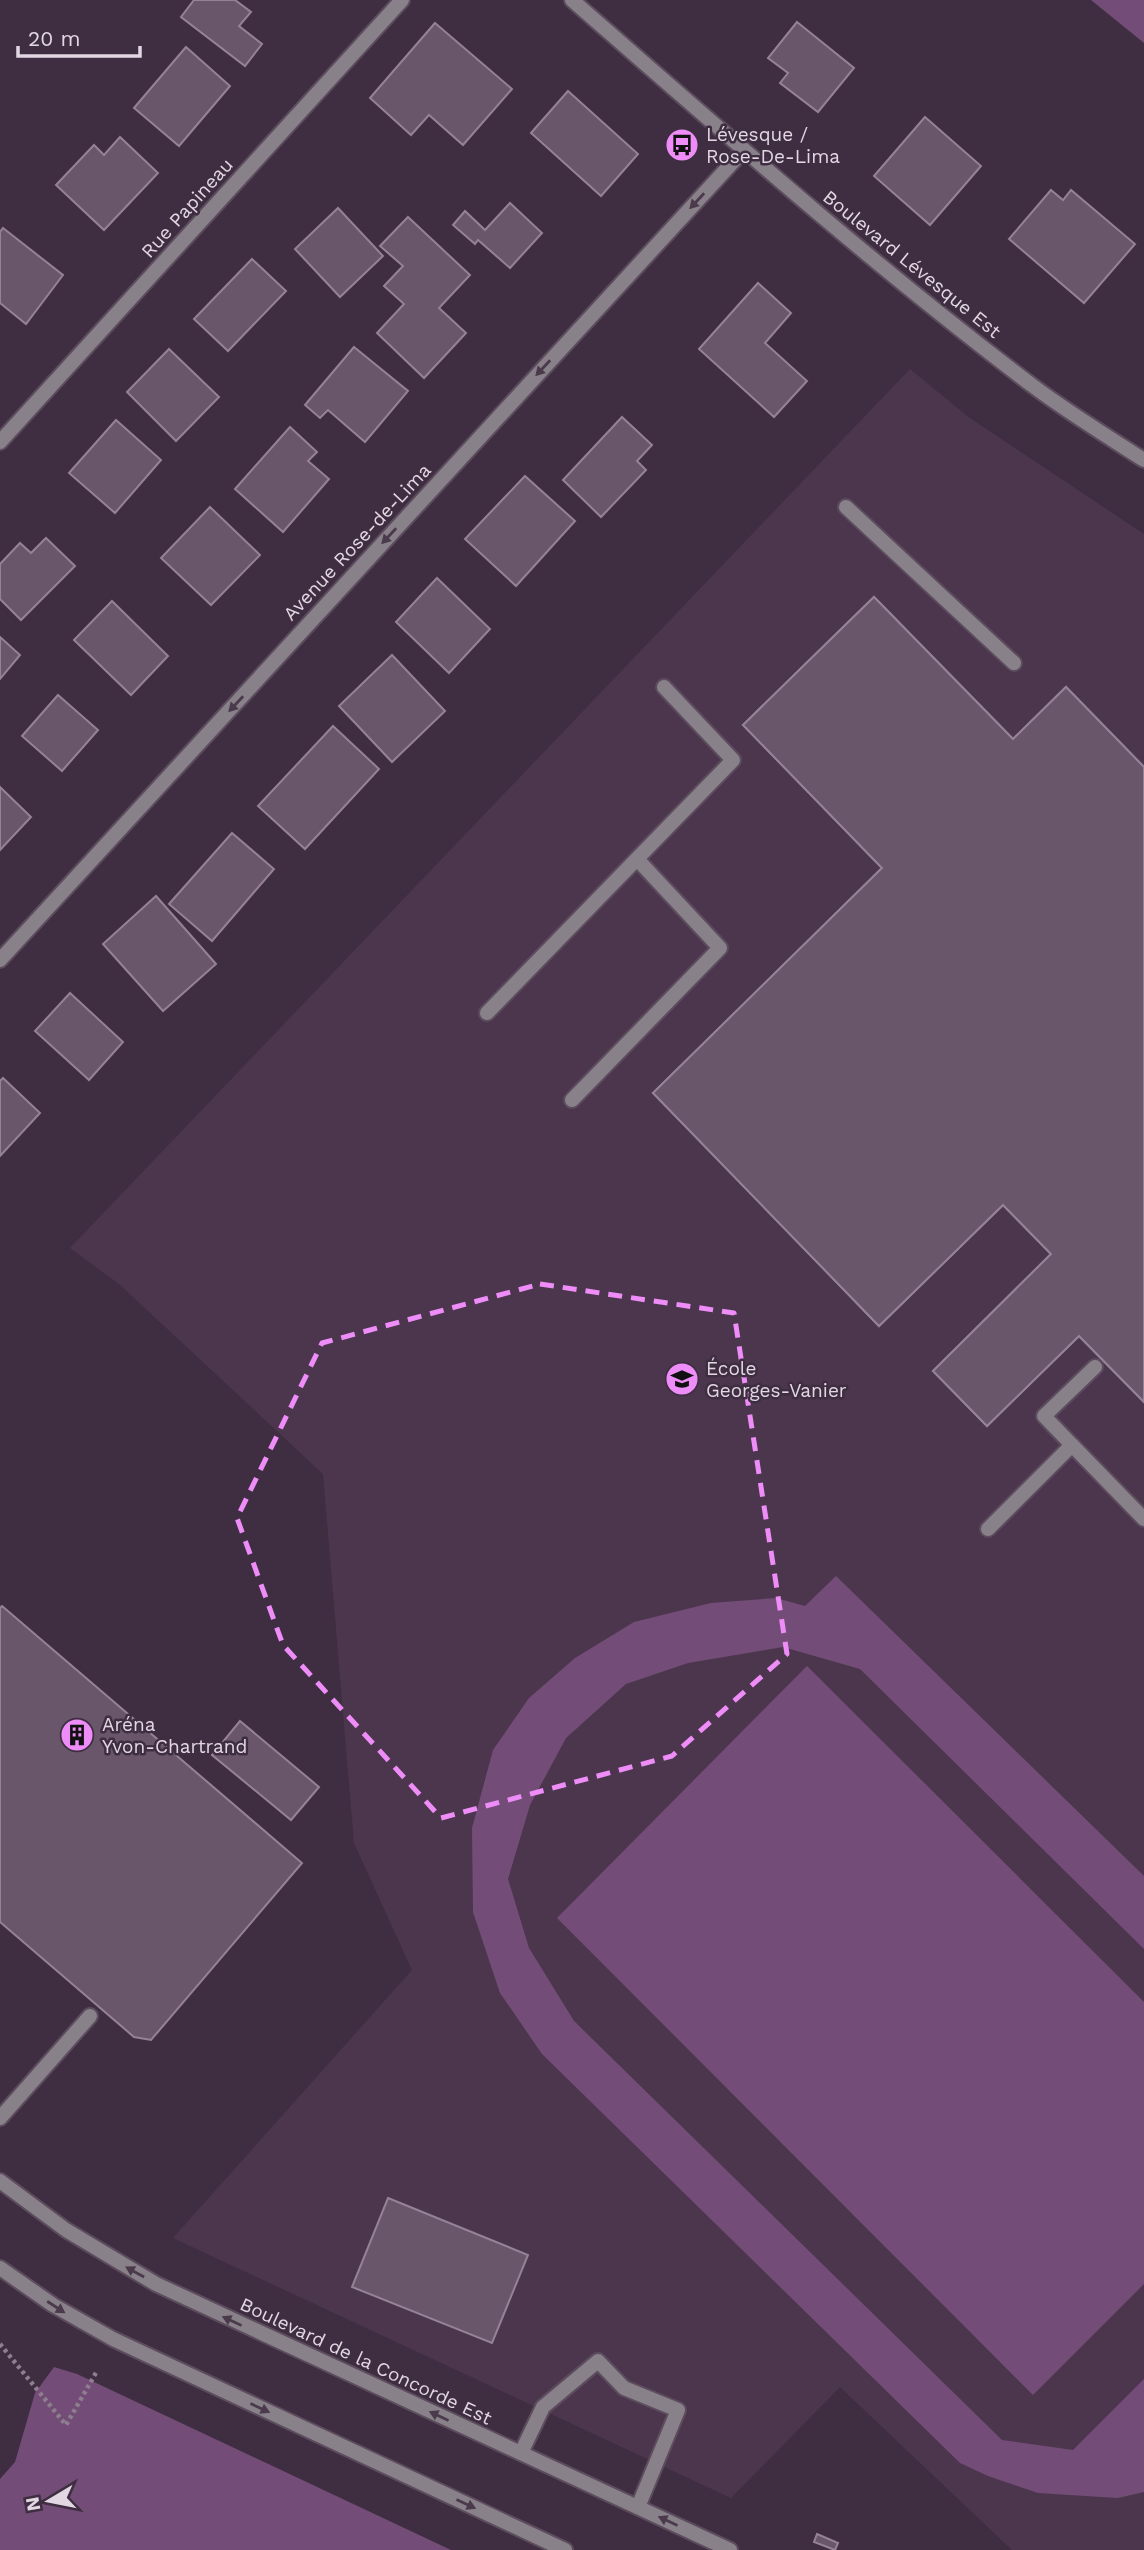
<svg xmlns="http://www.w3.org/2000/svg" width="1144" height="2550" font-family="'Work Sans',sans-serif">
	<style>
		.built { fill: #4c364e }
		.green { fill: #734d77 }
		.building { fill: #69566a; stroke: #968297; stroke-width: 2 }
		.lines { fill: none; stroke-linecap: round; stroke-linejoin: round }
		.service-casing { stroke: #5c4c5e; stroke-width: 18 }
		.minor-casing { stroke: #5c4c5e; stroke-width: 18 }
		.tertiary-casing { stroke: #5c4c5e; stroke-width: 18 }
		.path { stroke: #8d7f8e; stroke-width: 4.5; stroke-dasharray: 3.5 3.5; stroke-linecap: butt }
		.service { stroke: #89818a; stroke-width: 14 }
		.minor { stroke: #89818a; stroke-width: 14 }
		.tertiary { stroke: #89818a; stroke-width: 14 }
		.oneway { fill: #4a3a4c }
		.marked { fill: none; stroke: #ee8cf8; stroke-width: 5; stroke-dasharray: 14 9; stroke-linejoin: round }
		.labels { text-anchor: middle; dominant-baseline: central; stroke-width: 5; stroke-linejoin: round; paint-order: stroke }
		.poi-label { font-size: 19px; fill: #e2d7e3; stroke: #3f2e41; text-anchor: start }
		.street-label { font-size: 19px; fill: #e2d7e3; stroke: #3f2e41 }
	</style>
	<rect width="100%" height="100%" fill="#3f2e41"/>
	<path class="built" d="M910 369 967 416 1144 534V2550H1012L840 2387 731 2498 173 2238 412 1970 354 1843 323 1474 119 1284 70 1248Z"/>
	<g class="green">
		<path d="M1091 0H1144V43Z"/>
		<path d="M836 1576 1144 1876V1949L860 1669 783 1647 688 1663 626 1684 566 1738 530 1805 508 1879 529 1948 574 2021 1002 2440 1073 2450 1144 2379V2492L1118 2498 1038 2493 988 2476 960 2463 542 2054 500 1993 473 1912 472 1828 493 1750 529 1698 575 1658 634 1622 711 1603 776 1598 805 1606Z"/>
		<path d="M807 1666 1144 2002V2284L1033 2395 557 1918Z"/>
		<path d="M54 2367 77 2374 451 2550H0V2479L15 2462 35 2393Z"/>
	</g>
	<g class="building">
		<path d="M194 0H235L251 12 239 26 262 44 245 66 181 17Z"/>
		<path d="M797 22 854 68 818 112 780 83 788 73 768 58Z"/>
		<path d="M435 23 512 89 463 145 429 115 411 135 370 98Z"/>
		<path d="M186 47 230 86 179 146 134 108Z"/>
		<path d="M568 91 638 154 601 196 531 133Z"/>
		<path d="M925 117 981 166 930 225 874 176Z"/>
		<path d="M120 137 158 173 104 230 56 185 94 145 104 155Z"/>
		<path d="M1051 190 1063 200 1071 190 1135 244 1084 303 1009 239Z"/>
		<path d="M510 203 542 233 510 268 478 240 475 244 453 225 465 211 485 230Z"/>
		<path d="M338 208 383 256 340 297 295 249Z"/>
		<path d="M408 217 470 275 439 308 466 333 424 378 377 333 404 304 384 286 403 266 380 246Z"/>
		<path d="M3 228 63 275 26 324 0 303V232Z"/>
		<path d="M252 259 286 291 228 351 194 319Z"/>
		<path d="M758 283 791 313 765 343 807 381 774 417 699 349Z"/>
		<path d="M354 347 408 391 365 442 328 410 320 418 305 405Z"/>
		<path d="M169 349 219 397 176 441 127 392Z"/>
		<path d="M622 417 652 445 637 461 646 470 601 517 563 480Z"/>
		<path d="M116 420 161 460 115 513 69 473Z"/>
		<path d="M290 427 317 452 308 461 329 479 283 532 235 489Z"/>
		<path d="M525 476 575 521 516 586 465 539Z"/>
		<path d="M210 507 260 555 211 605 161 558Z"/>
		<path d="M46 538 75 566 21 620 0 599V564L20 543 31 553Z"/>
		<path d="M437 578 490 629 449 673 396 622Z"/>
		<path d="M874 597 1013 739 1066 687 1144 767V1062L1077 1128 1144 1197V1402L1079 1336 987 1426 933 1371 1051 1254 1003 1205 879 1326 653 1093 882 868 743 725Z"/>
		<path d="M874 597 1013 739 1066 687 1144 767V1402L1079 1336 987 1426 933 1371 1051 1254 1003 1205 879 1326 653 1093 882 868 743 725Z"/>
		<path d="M112 601 168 656 131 695 74 640Z"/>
		<path d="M0 637 20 655 0 679Z"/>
		<path d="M392 655 445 711 392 762 339 706Z"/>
		<path d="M58 695 98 730 62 771 22 736Z"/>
		<path d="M333 726 379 769 305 849 258 806Z"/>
		<path d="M0 787 31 817 0 850Z"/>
		<path d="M232 833 274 869 212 941 169 904Z"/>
		<path d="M156 896 216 964 163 1011 103 944Z"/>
		<path d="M70 993 123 1042 89 1080 35 1031Z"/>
		<path d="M3 1078 40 1113 0 1156V1081Z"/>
		<path d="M2 1606 302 1863 151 2040 134 2037 0 1922V1608Z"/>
		<path d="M240 1721 319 1787 291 1820 212 1755Z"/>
		<path d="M388 2198 528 2255 492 2343 352 2287Z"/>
		<path d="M817 2534 838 2543 835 2550 814 2542Z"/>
	</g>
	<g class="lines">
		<defs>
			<g id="service">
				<path d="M846 507 1014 663"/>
				<path d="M487 1013 733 760 664 687"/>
				<path d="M572 1100 720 948 637 859"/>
				<path d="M1072 1445 1044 1416 1095 1367"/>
				<path d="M988 1529 1072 1445 1144 1519"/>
				<path d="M0 2118 90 2016"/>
				<path d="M521 2453 543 2407 598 2361 624 2388 678 2410 638 2507"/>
			</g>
			<g id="minor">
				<path d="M0 442 402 0"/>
				<path d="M0 960 743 151"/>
			</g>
			<g id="tertiary">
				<path d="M572 0C723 132 873 265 1033 386 1069 413 1107 436 1144 460"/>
				<path d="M0 2181 66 2230 156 2284 730 2550"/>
				<path d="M0 2268 53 2305 113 2339 565 2550"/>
			</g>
		</defs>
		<use href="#service" class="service-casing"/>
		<use href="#minor" class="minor-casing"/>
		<use href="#tertiary" class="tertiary-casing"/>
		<path class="path" d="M0 2344 66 2425 97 2371"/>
		<use href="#service" class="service"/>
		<use href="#minor" class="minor"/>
		<use href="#tertiary" class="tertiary"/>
	</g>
	<defs><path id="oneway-solid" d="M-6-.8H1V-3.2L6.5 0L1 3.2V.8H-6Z" transform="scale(1.75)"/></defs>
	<g class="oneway">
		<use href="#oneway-solid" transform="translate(697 201) rotate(133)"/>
		<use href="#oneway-solid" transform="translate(543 368) rotate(133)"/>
		<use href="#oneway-solid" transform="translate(389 536) rotate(133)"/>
		<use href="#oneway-solid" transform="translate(236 704) rotate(133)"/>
		<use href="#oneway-solid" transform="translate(135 2272) rotate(-151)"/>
		<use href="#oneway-solid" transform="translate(56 2307) rotate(33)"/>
		<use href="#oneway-solid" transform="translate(232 2321) rotate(-155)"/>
		<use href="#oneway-solid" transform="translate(260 2408) rotate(25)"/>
		<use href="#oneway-solid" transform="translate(439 2416) rotate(-155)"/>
		<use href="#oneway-solid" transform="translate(466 2504) rotate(25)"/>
		<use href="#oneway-solid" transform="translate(668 2521) rotate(-155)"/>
	</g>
	<path class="marked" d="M540 1284 734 1313 787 1654 672 1756 441 1818 283 1645 237 1518 322 1343Z"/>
	<defs>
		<symbol id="bus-disc" viewBox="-11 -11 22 22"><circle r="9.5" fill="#ee8cf8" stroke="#3f2e41"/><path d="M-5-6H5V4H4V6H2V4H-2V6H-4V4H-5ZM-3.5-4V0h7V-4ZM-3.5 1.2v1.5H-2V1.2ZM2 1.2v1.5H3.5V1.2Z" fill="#111"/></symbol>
		<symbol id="school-disc" viewBox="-11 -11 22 22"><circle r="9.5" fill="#ee8cf8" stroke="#3f2e41"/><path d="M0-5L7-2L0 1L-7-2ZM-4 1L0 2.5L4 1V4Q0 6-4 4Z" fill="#111"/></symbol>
		<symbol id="building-disc" viewBox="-11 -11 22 22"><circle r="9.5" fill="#ee8cf8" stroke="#3f2e41"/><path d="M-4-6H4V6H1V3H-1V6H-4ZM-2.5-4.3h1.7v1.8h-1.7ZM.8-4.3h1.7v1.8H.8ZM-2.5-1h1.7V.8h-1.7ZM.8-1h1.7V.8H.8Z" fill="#111"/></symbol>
	</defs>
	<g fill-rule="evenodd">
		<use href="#bus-disc" x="663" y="126" width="38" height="38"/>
		<use href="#school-disc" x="663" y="1360" width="38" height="38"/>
		<use href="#building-disc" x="58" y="1716" width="38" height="38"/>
	</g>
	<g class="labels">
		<g class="poi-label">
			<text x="706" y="134">Lévesque /<tspan x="706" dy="22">Rose-De-Lima</tspan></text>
			<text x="706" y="1368">École<tspan x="706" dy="22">Georges-Vanier</tspan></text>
			<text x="102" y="1724">Aréna<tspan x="102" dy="22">Yvon-Chartrand</tspan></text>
		</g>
		<g class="street-label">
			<text transform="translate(187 208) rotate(-48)">Rue Papineau</text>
			<text transform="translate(912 264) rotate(39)">Boulevard Lévesque Est</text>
			<text transform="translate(357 542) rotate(-47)">Avenue Rose-de-Lima</text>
			<text transform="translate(366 2361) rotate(25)">Boulevard de la Concorde Est</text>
		</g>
	</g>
	<g transform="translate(49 2501) rotate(260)" stroke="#3f2e41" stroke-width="5" paint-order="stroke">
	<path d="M0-5L12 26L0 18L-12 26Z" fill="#e2d7e3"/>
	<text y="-10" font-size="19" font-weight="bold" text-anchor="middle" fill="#e2d7e3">N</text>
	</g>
	<path d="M18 46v10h122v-10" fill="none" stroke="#e2d7e3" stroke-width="3.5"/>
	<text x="28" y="46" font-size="21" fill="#e2d7e3" stroke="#3f2e41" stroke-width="5" paint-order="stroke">20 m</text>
</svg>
